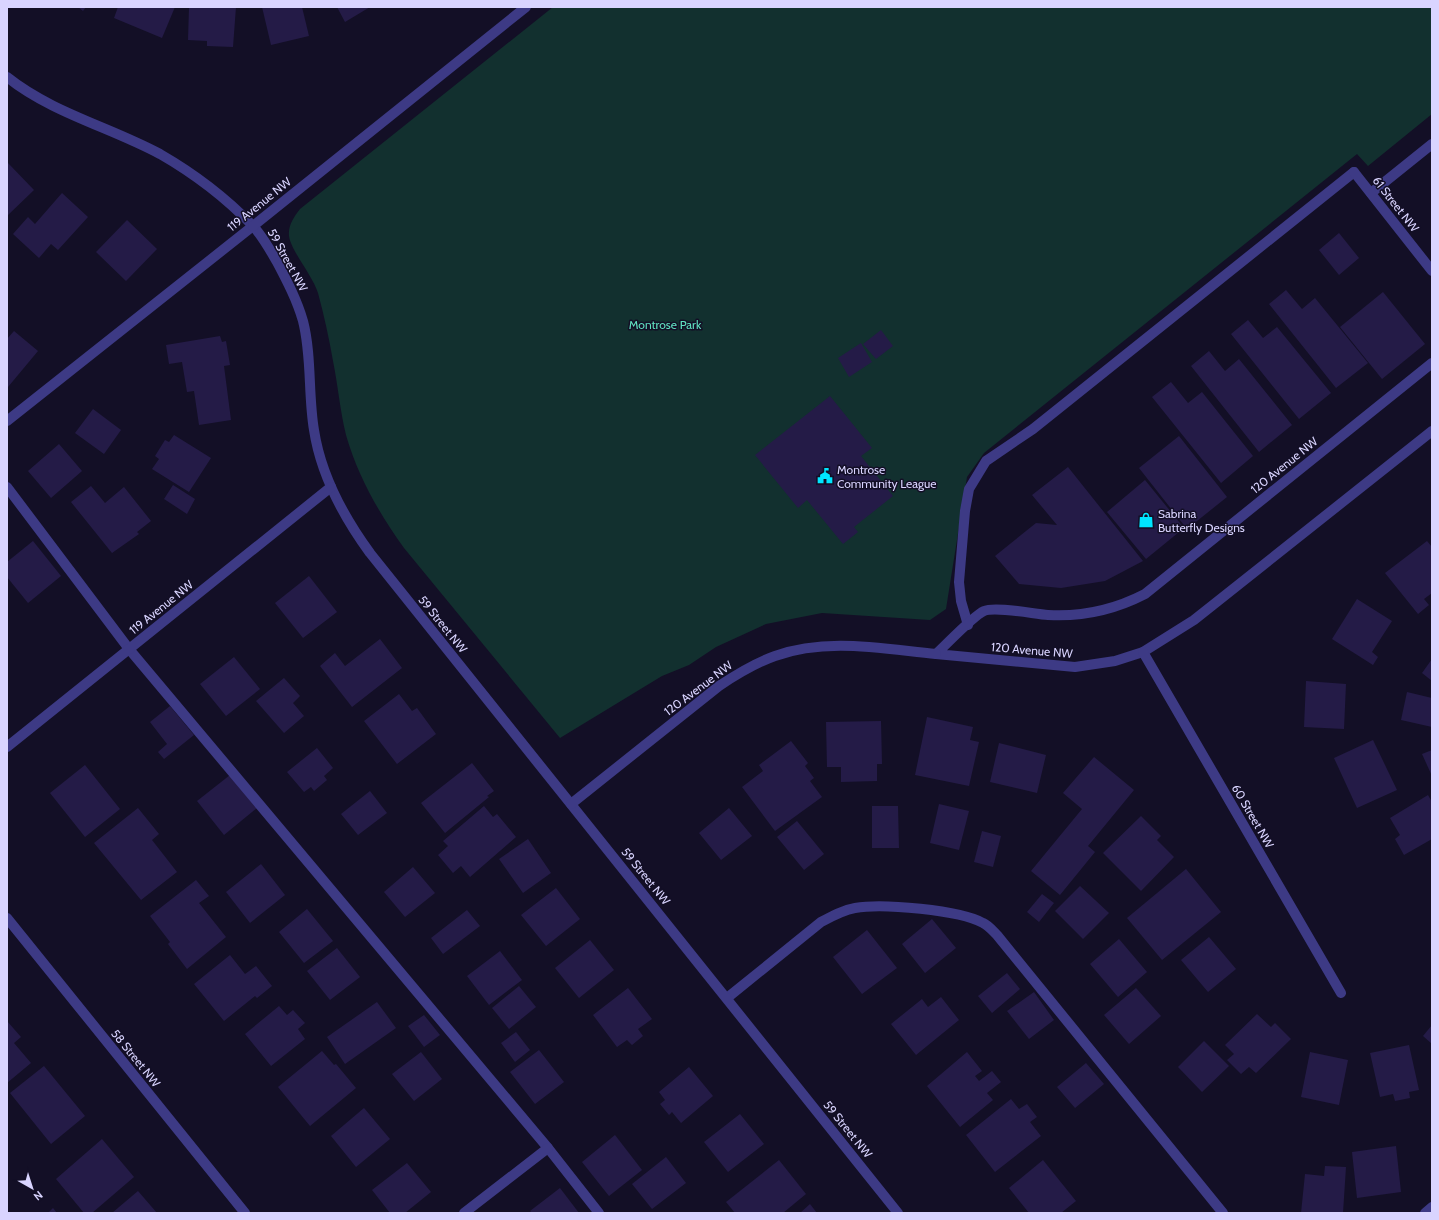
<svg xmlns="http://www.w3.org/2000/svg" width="1439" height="1220" font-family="Cabin,sans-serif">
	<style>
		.green { fill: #12302f }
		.building { fill: #241b47 }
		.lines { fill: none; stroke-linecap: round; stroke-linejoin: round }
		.service { stroke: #3d3a85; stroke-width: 10 }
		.minor { stroke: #3d3a85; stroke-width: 10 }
		.labels { text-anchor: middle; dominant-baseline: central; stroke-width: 3; stroke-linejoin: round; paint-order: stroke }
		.street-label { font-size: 12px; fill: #d9d4ff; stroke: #130f26 }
		.park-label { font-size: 12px; fill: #5fe0c0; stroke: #130f26 }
		.poi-label { font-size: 12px; fill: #d9d4ff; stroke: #130f26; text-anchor: start }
	</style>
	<rect width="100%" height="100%" fill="#130f26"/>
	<path class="green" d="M553 7H1432V114L1368 166 1357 154 984 453 967 477 946 609 930 620 822 613 766 624 716 647 689 665 662 676 560 738 404 548C379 513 358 477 346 435 340 410 338 386 333 361 329 338 324 315 318 293 313 276 291 251 289 236 288 225 294 217 300 209Z"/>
	<g class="building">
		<path d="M78 7H86L83 11Z"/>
		<path d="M118 7H175L162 38 114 18Z"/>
		<path d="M189 7H236L233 47 207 46V41L188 40Z"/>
		<path d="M262 7H302L309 36 271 45Z"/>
		<path d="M337 7H370L345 22Z"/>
		<path d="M7 162 34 190 7 216Z"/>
		<path d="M62 193 88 217 58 250 51 244 39 258 13 234 28 217 35 224Z"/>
		<path d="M127 220 157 249 126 281 96 252Z"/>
		<path d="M1339 233 1359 258 1339 275 1319 250Z"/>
		<path d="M1286 290 1302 309 1315 298 1368 363 1336 388 1269 304Z"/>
		<path d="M1383 292 1425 344 1382 379 1340 327Z"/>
		<path d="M1248 320 1263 338 1277 327 1331 393 1299 419 1231 334Z"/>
		<path d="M881 330 893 346 876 359 863 344Z"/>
		<path d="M14 331 38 351 8 387 7 339Z"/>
		<path d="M220 336 222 342 226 341 230 365 224 366 231 420 199 425 194 391 187 392 182 362 169 364 166 345Z"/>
		<path d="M861 343 872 362 849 377 838 358Z"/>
		<path d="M1209 351 1225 371 1239 359 1292 425 1259 452 1191 366Z"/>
		<path d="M1171 382 1188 403 1202 392 1253 456 1221 483 1152 397Z"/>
		<path d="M830 396 872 448 861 456 893 496 854 527 858 532 843 544 807 500 798 508 755 455Z"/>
		<path d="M93 409 121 430 104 454 75 433Z"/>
		<path d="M174 435 211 458 189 492 152 469 159 459 155 456 165 440 169 442Z"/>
		<path d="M1179 436 1227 497 1187 529 1139 468Z"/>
		<path d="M59 444 82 471 51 498 28 471Z"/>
		<path d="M1068 467 1143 561 1105 581 1061 588 1019 584 995 556 1036 523 1057 525 1032 495Z"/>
		<path d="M1145 480 1184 528 1146 559 1107 512Z"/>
		<path d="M173 485 195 499 187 514 164 499Z"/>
		<path d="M91 486 105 503 124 487 151 521 137 532 139 534 112 553 71 502Z"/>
		<path d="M33 541 61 576 28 603 7 577V562Z"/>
		<path d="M1427 541 1432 547V593L1424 599 1429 605 1418 614 1385 573Z"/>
		<path d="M309 576 337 612 303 638 275 603Z"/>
		<path d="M1357 599 1392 621 1372 652 1378 657 1373 665 1332 639Z"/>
		<path d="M380 639 402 668 352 707 320 666 335 653 345 666Z"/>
		<path d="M234 657 260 689 226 716 200 684Z"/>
		<path d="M1432 659V681L1422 673Z"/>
		<path d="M284 678 300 696 293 703 304 716 284 733 256 701Z"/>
		<path d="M1306 681 1346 684 1344 729 1304 727Z"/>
		<path d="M1407 692 1432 698V727L1401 720Z"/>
		<path d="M399 694 412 711 417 708 436 734 397 764 364 721Z"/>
		<path d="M170 706 194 735 164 759 158 752 167 744 150 722Z"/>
		<path d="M927 717 973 727 970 740 979 742 969 786 915 775Z"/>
		<path d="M881 721 882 764H877V781L841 782V767H827L826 722Z"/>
		<path d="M1373 740 1397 790 1357 808 1334 758Z"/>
		<path d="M791 741 808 763 805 766 814 778 810 781 822 797 775 831 742 787 763 771 759 765Z"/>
		<path d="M999 743 1046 755 1037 793 990 782Z"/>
		<path d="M317 748 333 768 324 776 327 780 314 791 311 787 304 792 287 772Z"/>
		<path d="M1432 750V776L1422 754Z"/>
		<path d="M1094 757 1134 790 1088 846 1095 852 1060 895 1031 871 1082 809 1063 793Z"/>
		<path d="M472 763 494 791 487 796 489 797 445 833 421 803Z"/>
		<path d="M85 765 120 809 85 837 50 793Z"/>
		<path d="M230 775 257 808 224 835 197 801Z"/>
		<path d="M370 791 387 813 358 835 341 814Z"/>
		<path d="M1428 795 1432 802V839L1404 855 1395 839 1400 835 1390 818Z"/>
		<path d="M939 804 969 811 959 850 930 843Z"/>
		<path d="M484 806 493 817 497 814 516 837 470 877 461 866 453 873 438 855 448 846 443 841Z"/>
		<path d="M872 806H898L899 848H872Z"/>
		<path d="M138 808 159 834 152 840 177 872 141 900 94 843Z"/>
		<path d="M729 808 752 836 721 860 699 833Z"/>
		<path d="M1141 816 1161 836 1157 840 1174 857 1141 891 1103 853Z"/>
		<path d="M797 821 824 854 804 870 777 837Z"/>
		<path d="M982 831 1001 836 993 867 974 862Z"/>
		<path d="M528 839 551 873 523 893 499 859Z"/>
		<path d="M261 864 285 895 250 923 226 892Z"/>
		<path d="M413 867 435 893 405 917 384 892Z"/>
		<path d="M1186 869 1221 912 1162 960 1127 918Z"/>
		<path d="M196 880 209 896 199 903 226 937 187 969 168 944 170 942 150 916Z"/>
		<path d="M1080 886 1109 913 1083 939 1055 911Z"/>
		<path d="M556 888 580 919 546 946 521 915Z"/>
		<path d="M1042 894 1054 903 1039 922 1027 912Z"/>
		<path d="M307 909 333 941 304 963 279 932Z"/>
		<path d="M467 910 480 926 443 954 431 938Z"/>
		<path d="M932 919 956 948 925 973 902 944Z"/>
		<path d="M867 930 897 968 862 994 833 957Z"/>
		<path d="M1209 937 1236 969 1208 992 1181 960Z"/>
		<path d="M1119 939 1147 972 1118 997 1090 964Z"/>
		<path d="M590 940 614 970 579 998 555 968Z"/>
		<path d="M337 948 360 977 330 1000 307 971Z"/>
		<path d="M500 951 522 980 489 1005 467 976Z"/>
		<path d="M230 955 245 974 256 966 272 986 257 998 255 996 224 1021 194 984Z"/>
		<path d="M1007 973 1020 989 992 1013 978 996Z"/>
		<path d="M519 986 536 1007 509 1029 492 1008Z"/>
		<path d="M628 988 652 1019 638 1029 643 1036 632 1045 627 1040 617 1047 593 1015Z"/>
		<path d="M1136 988 1161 1016 1129 1044 1104 1015Z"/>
		<path d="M1034 992 1054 1020 1029 1039 1007 1011Z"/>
		<path d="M941 997 959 1020 916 1055 891 1024 922 999 928 1007Z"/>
		<path d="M377 1002 396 1028 345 1064 327 1037Z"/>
		<path d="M279 1006 287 1015 293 1010 305 1023 298 1029 305 1039 271 1066 245 1034Z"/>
		<path d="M1257 1014 1271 1027 1275 1023 1291 1039 1256 1073 1249 1067 1241 1074 1227 1060 1234 1054 1225 1045Z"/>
		<path d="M424 1015 440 1035 424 1047 408 1026Z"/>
		<path d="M7 1021 21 1037 14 1043 31 1063 7 1083Z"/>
		<path d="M1432 1025V1044L1423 1036Z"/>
		<path d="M516 1032 530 1050 515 1062 501 1043Z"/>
		<path d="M1204 1041 1229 1066 1202 1092 1178 1067Z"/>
		<path d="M1409 1045 1419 1090 1409 1092 1410 1098 1395 1101 1393 1094 1380 1097 1370 1053Z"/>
		<path d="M539 1050 564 1082 535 1104 510 1072Z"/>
		<path d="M322 1051 334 1065 336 1064 356 1088 310 1126 278 1087Z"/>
		<path d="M421 1052 442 1079 414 1101 392 1074Z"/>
		<path d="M967 1052 982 1071 975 1076 979 1081 992 1071 1001 1082 987 1093 993 1100 960 1127 927 1086Z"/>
		<path d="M1310 1052 1348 1060 1339 1105 1301 1097Z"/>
		<path d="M1086 1063 1104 1084 1075 1108 1057 1087Z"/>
		<path d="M44 1066 85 1116 51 1144 10 1093Z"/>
		<path d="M689 1067 713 1096 681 1123 672 1112 669 1115 660 1104 665 1100 659 1092Z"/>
		<path d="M1011 1099 1019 1109 1027 1104 1037 1117 1030 1122 1041 1136 995 1172 966 1135Z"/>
		<path d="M364 1108 390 1139 356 1167 331 1136Z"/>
		<path d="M740 1114 764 1144 728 1172 704 1142Z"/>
		<path d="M615 1135 642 1170 609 1196 582 1162Z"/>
		<path d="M102 1139 134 1177 92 1213H84L56 1179Z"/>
		<path d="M1396 1146 1401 1192 1357 1198 1352 1152Z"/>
		<path d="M666 1157 686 1183 652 1209 632 1184Z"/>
		<path d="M779 1160 806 1194 783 1213H735L726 1202Z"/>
		<path d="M1043 1160 1076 1201 1061 1213H1029L1009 1188Z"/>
		<path d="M407 1163 431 1192 405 1213H390L372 1190Z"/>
		<path d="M1325 1166 1346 1167 1343 1213H1301L1305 1174 1324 1176Z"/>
		<path d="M560 1188 579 1213H532L530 1211Z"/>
		<path d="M138 1191 157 1213H112Z"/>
		<path d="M810 1204 817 1213H800Z"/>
		<path d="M53 1208 57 1213H48Z"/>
	</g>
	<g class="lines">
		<g class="service">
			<path d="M1371 193 1432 144"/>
			<path d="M7 421 253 226"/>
			<path d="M7 487 129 649 548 1148 599 1213"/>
			<path d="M968 625 961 601 959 582 965 511 969 489 986 461 1033 429 1354 172"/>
			<path d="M727 998 821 922C832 916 843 910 855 908 882 903 960 910 983 923 988 925 993 931 997 935L1223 1213"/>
			<path d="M464 1213 548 1148"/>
			<path d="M1425 1213 1432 1207"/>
		</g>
		<g class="minor">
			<path d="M7 77C52 113 110 127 160 154 193 173 225 197 252 225 262 235 270 250 277 262 287 281 297 300 303 321 312 356 308 395 314 430 321 476 343 516 370 553L898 1213"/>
			<path d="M1354 172 1432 271"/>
			<path d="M253 226 526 7"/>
			<path d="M1432 363 1145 594C1114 610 1082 617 1048 615 1034 614 995 606 984 611 973 616 947 644 936 654L1075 667 1115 661 1143 652 1194 620 1432 431"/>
			<path d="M1143 652 1341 993"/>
			<path d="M7 747 331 487"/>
			<path d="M571 804 719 686C737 674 755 663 775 656 826 637 884 649 936 654"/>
			<path d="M7 918 245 1213"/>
		</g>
	</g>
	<defs>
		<symbol id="civic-bare" viewBox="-9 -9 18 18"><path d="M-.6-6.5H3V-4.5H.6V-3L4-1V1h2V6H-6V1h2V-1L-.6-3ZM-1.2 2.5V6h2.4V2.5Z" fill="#00e5ff" stroke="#130f26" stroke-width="2.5" paint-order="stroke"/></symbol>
		<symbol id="shop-bare" viewBox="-9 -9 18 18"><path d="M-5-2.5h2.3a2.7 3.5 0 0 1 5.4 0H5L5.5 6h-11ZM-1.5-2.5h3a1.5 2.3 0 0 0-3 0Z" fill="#00e5ff" stroke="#130f26" stroke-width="2.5" paint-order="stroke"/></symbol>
	</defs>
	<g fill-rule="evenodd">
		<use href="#civic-bare" x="814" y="465" width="22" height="22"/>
		<use href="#shop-bare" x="1135" y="509" width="22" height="22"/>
	</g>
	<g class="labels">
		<g class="street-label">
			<text transform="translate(259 204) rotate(-39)">119 Avenue NW</text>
			<text transform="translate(1396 204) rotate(52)">61 Street NW</text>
			<text transform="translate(288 260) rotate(61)">59 Street NW</text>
			<text transform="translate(1284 465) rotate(-39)">120 Avenue NW</text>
			<text transform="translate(161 607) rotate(-39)">119 Avenue NW</text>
			<text transform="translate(443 624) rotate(51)">59 Street NW</text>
			<text transform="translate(1032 650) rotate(5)">120 Avenue NW</text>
			<text transform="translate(698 688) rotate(-37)">120 Avenue NW</text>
			<text transform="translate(1253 816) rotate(60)">60 Street NW</text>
			<text transform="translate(646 876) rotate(51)">59 Street NW</text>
			<text transform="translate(136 1058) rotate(51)">58 Street NW</text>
			<text transform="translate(848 1129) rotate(51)">59 Street NW</text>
		</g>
		<g class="park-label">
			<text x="665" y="324">Montrose Park</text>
		</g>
		<g class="poi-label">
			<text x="837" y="469">Montrose<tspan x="837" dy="14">Community League</tspan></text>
			<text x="1158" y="513">Sabrina<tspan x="1158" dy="14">Butterfly Designs</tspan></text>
		</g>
	</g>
	<rect width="1439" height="1220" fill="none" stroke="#d9d4ff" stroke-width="16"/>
	<g transform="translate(32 1188) rotate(141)" stroke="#130f26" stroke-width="3" paint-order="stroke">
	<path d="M0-3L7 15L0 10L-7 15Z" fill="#d9d4ff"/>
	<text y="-6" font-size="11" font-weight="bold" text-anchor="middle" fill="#d9d4ff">N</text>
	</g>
</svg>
